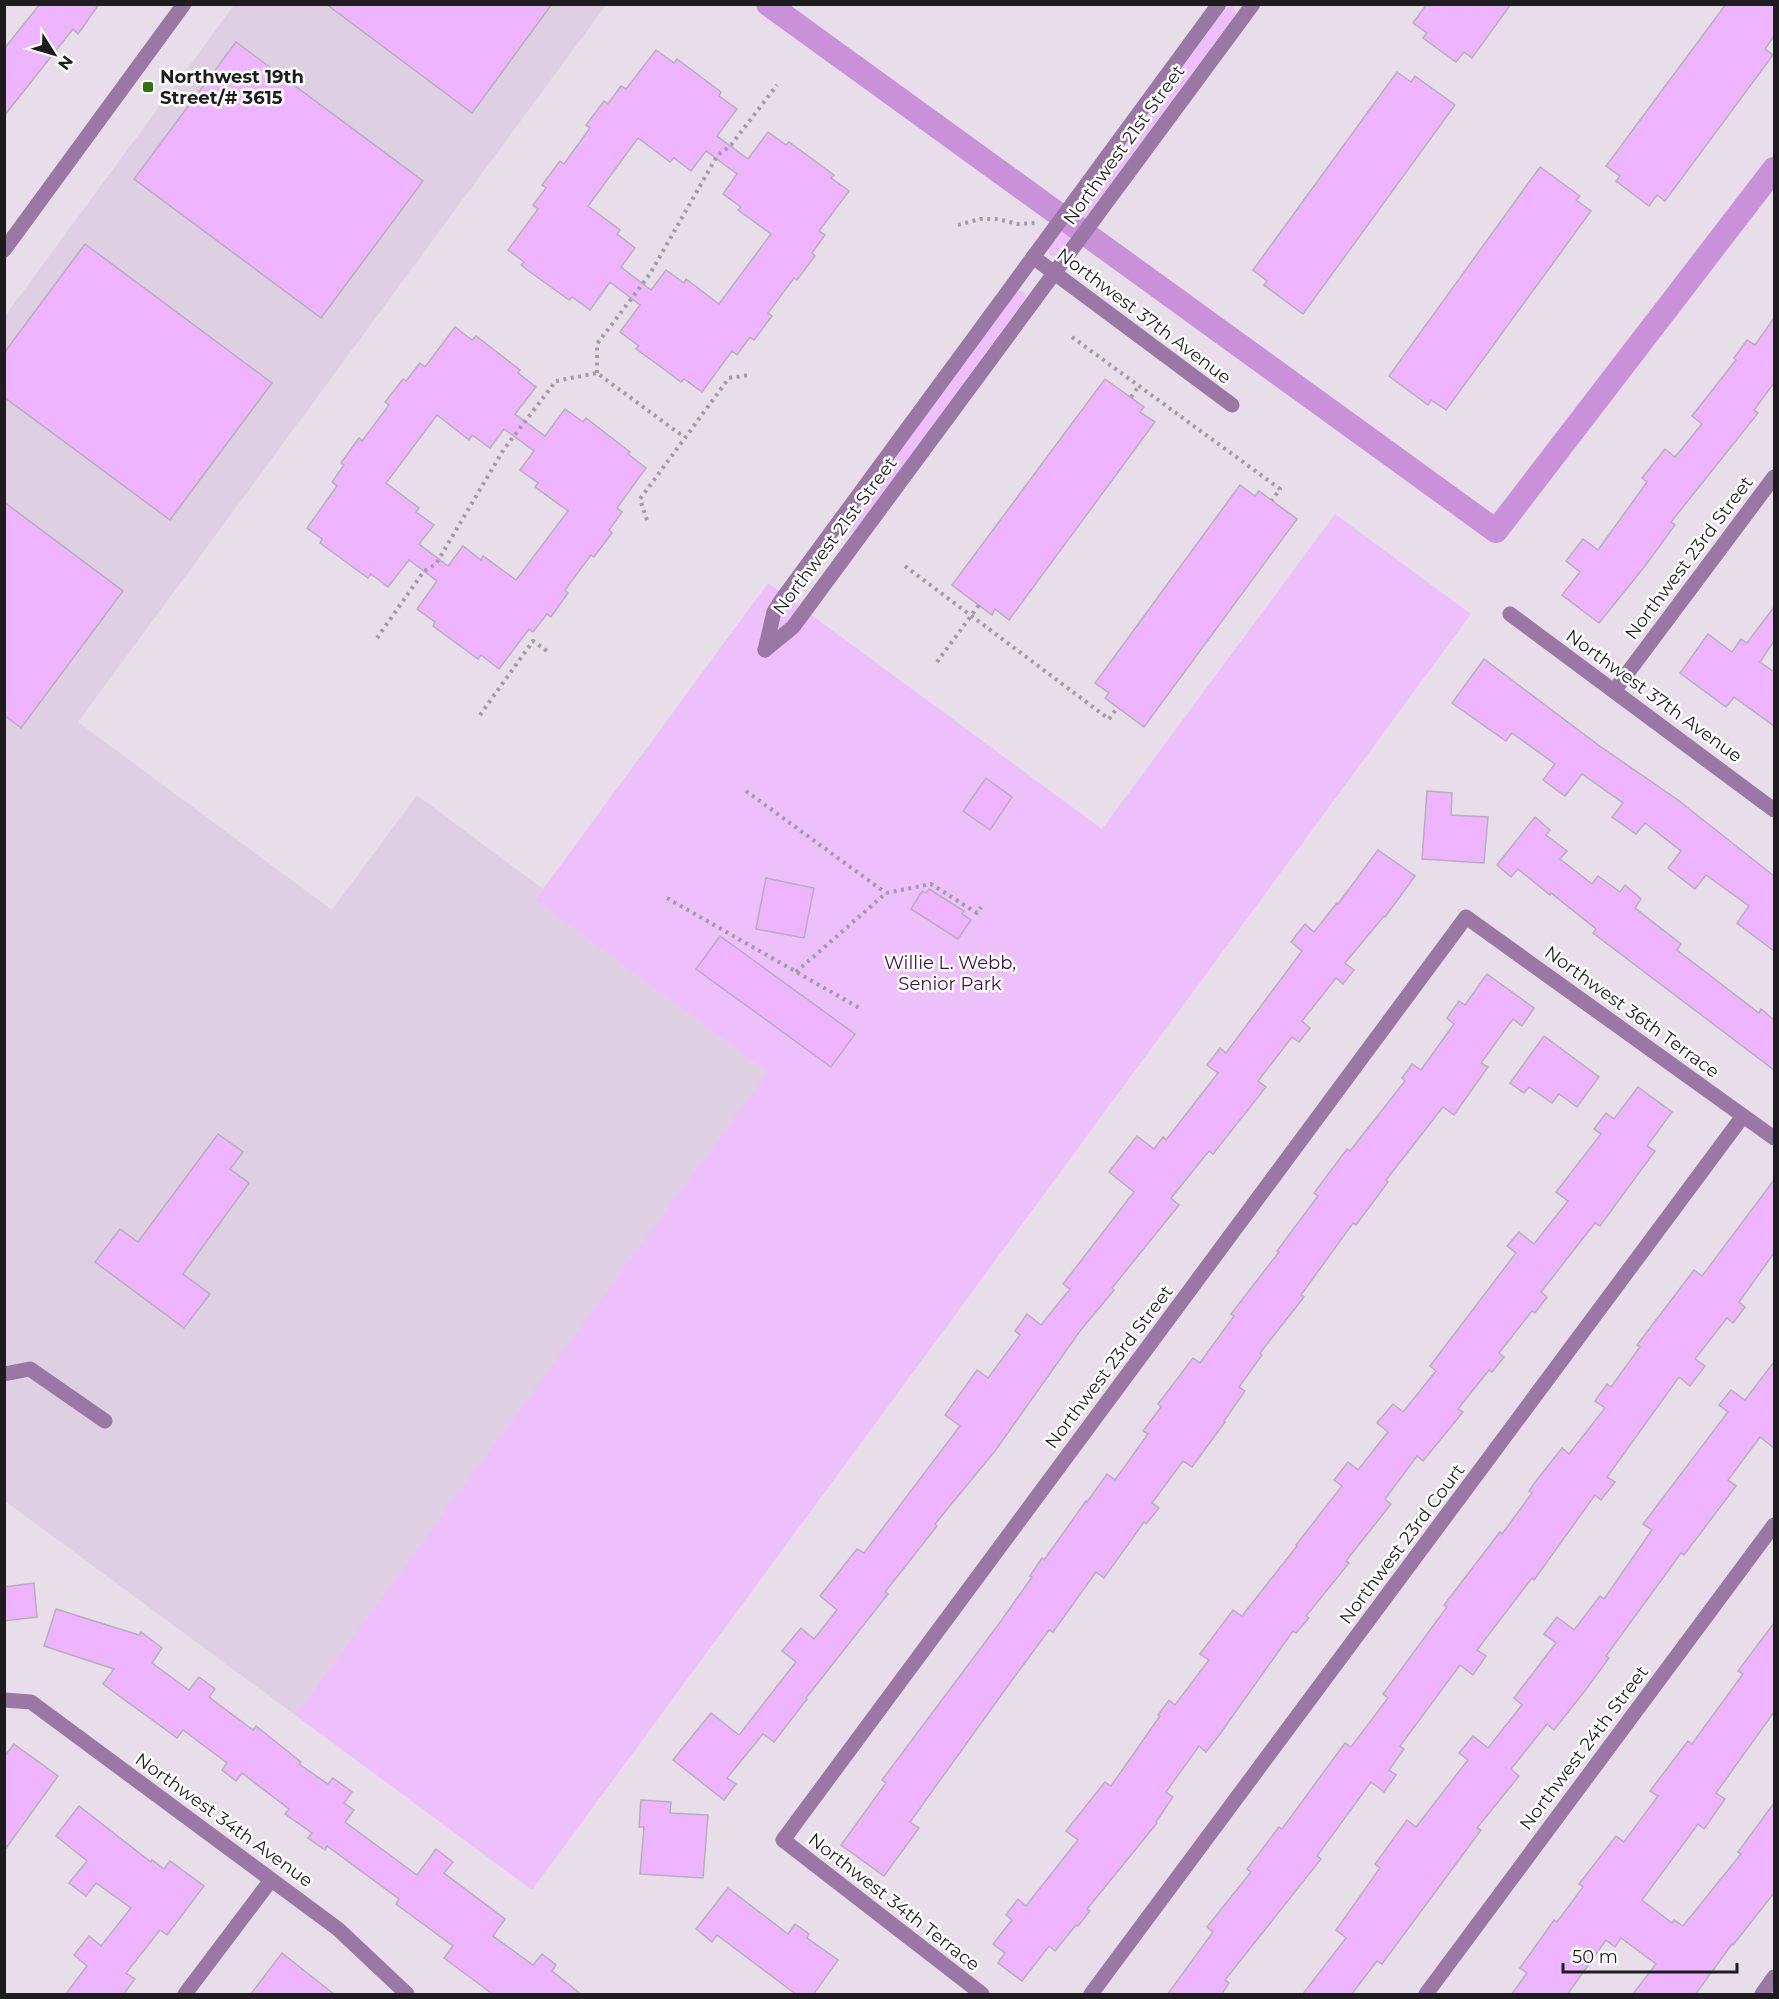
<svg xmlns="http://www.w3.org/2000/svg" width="1779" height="1999" font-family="Montserrat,sans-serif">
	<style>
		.built { fill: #ded0e2 }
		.green { fill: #edc0fb }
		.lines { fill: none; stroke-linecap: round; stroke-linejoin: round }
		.canal { stroke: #c991da; stroke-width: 24 }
		.building { fill: #eeb4ff; stroke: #b7afba; stroke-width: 1.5; fill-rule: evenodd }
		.path { stroke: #a39ca5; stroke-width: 4; stroke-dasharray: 3 4.5; stroke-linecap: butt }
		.minor { stroke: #9b77a6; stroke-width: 15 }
		.poi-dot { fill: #307312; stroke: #fff; stroke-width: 2 }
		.labels { text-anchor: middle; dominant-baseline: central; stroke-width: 5; stroke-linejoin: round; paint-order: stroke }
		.poi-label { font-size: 18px; font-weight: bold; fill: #1f1c20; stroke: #fff; text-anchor: start }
		.street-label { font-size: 18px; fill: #1f1c20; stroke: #fff }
		.park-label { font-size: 18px; fill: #420d4f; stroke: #fff }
	</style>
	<rect width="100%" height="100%" fill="#e7deea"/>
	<path class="built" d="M234 5H606L78 722 332 910 417 795 543 889 535 900 769 1072 295 1715 5 1501V316Z"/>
	<g class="green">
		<path d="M1231 6 1235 9V15L1058 255 1053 256 1049 254V248L1226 8Z"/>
		<path d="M1021 290 1026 294 1025 299 854 532 850 533 845 530V525L1016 292Z"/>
		<path d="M1335 514 1471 614 532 1890 295 1715 768 1072 535 900 768 583 1102 829Z"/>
	</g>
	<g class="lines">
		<path class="canal" d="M768 4 1496 531 1774 169"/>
	</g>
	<g class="building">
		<path d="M40 4H99L78 34 73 29 4 116V49Z"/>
		<path d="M326 4H552L472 113Z"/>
		<path d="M1427 4H1511L1472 58 1464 52 1456 62 1423 38 1427 33 1413 23Z"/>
		<path d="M1726 4H1774V36L1765 49 1773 55 1665 201 1657 195 1649 206 1616 181 1620 176 1606 166Z"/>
		<path d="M236 42 423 181 321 318 134 179Z"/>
		<path d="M656 50 674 63 677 59 721 92 719 96 737 109 717 136 748 159 768 132 786 145 789 142 834 175 831 178 849 191 819 231 825 235 812 253 815 256 797 280 794 278 768 313 772 316 754 340 750 337 737 355 732 351 702 392 684 379 681 382 661 367 636 349 639 346 620 332 640 305 610 282 590 310 572 297 569 300 537 277 521 265 524 262 508 250 538 209 533 205 546 188 542 185 560 161 564 164 590 128 586 125 604 101 608 104 621 86 626 89ZM638 138 670 162 674 158 691 171 706 151 737 174 723 194 741 207 738 210 771 234 719 304 686 279 684 283 666 270 651 290 621 267 635 248 617 234 620 230 588 206Z"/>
		<path d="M1397 72 1411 82 1415 76 1455 105 1303 314 1264 285 1267 281 1253 270Z"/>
		<path d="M1540 167 1580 196 1576 200 1591 211 1446 410 1431 400 1428 405 1389 376Z"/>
		<path d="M85 244 272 383 170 520 4 397V353Z"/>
		<path d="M1774 318V383L1754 410 1758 413 1671 522 1675 525 1645 566 1599 623 1562 595 1580 572 1566 561 1583 539 1598 550 1647 482 1642 478 1665 449 1675 457 1702 424 1692 416 1736 360 1734 358 1747 340 1755 345Z"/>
		<path d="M455 327 472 340 476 336 520 370 518 373 536 387 515 414 545 436 565 409 583 422 586 418 630 452 628 454 646 468 617 508 622 512 609 530 612 533 594 557 591 555 565 590 568 593 551 617 547 614 533 632 529 629 499 669 481 655 478 659 433 626 435 622 417 609 437 581 409 560 388 587 371 574 368 578 335 554 320 543 322 539 307 528 337 486 332 482 344 465 341 463 359 438 362 441 389 405 385 402 403 379 406 381 420 363 425 367ZM437 415 469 440 472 435 490 448 504 429 534 451 520 470 538 483 535 487 568 511 516 580 483 556 481 560 463 546 448 566 419 544 434 525 416 512 419 508 386 483Z"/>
		<path d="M1105 379 1144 407 1140 412 1155 422 1009 620 995 609 992 615 952 585Z"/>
		<path d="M1240 485 1255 496 1259 491 1297 519 1144 727 1105 698 1109 693 1095 683Z"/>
		<path d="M4 502 123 591 21 728 4 715Z"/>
		<path d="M1774 607V641L1760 662 1774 672V726L1734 697 1726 707 1680 673 1708 634 1732 652 1741 639 1747 643Z"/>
		<path d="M1484 659 1601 747 1678 800 1774 876V951L1737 923 1749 906 1706 875 1695 889 1668 868 1681 851 1645 823 1636 834 1612 817 1623 803 1582 774 1565 796 1543 780 1555 764 1512 733 1506 741 1452 703Z"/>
		<path d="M986 778 1012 797 990 830 963 811Z"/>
		<path d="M1427 791 1452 793 1451 815 1488 817 1484 863 1422 859Z"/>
		<path d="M1535 817 1550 830 1546 835 1567 851 1560 859 1592 884 1598 876 1620 892 1625 885 1641 899 1635 908 1681 944 1677 950 1759 1013 1761 1009 1774 1020V1070L1593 933 1596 929 1551 893 1550 895 1518 869 1511 877 1497 865Z"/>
		<path d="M1378 850 1415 876 1385 917 1384 916 1345 963 1354 970 1343 984 1336 978 1302 1021 1310 1028 1299 1042 1292 1037 1258 1081 1266 1087 1213 1154 1209 1151 1171 1198 1179 1205 1112 1288 1114 1290 1080 1331 995 1451 935 1524 937 1526 885 1592 888 1594 806 1698 807 1699 774 1742 763 1734 727 1778 736 1784 724 1800 673 1760 711 1713 739 1735 796 1662 782 1651 801 1628 814 1639 837 1610 820 1596 857 1549 864 1553 960 1426 945 1415 977 1370 988 1378 1020 1335 1015 1331 1027 1314 1041 1325 1070 1289 1063 1284 1134 1192 1109 1172 1137 1136 1154 1149 1163 1137 1166 1140 1218 1073 1207 1065 1220 1048 1226 1053 1302 951 1291 942 1305 924 1314 932 1337 903 1338 904Z"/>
		<path d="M766 878 814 888 804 938 756 929Z"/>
		<path d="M929 889 964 911 962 914 971 920 958 939 911 909 922 891 926 893Z"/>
		<path d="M720 936 855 1034 831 1067 696 969Z"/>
		<path d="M1487 974 1534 1008 1522 1026 1513 1019 1481 1063 1488 1067 1454 1115 1443 1107 1386 1180 1388 1182 1356 1225 1353 1223 1301 1295 1304 1297 1260 1353 1262 1355 1239 1387 1245 1391 1224 1421 1225 1422 1192 1467 1183 1461 1152 1503 1159 1508 1146 1524 1144 1522 1104 1578 1096 1572 1053 1632 1049 1630 1007 1687 910 1822 919 1828 884 1876 841 1845 886 1783 882 1780 1001 1621 1032 1577 1030 1576 1042 1558 1044 1560 1086 1501 1087 1502 1107 1474 1115 1480 1148 1434 1143 1431 1161 1407 1158 1404 1193 1358 1200 1363 1234 1316 1231 1314 1279 1252 1277 1251 1318 1196 1314 1193 1347 1149 1350 1151 1405 1081 1402 1078 1412 1064 1421 1070 1454 1024 1447 1018 1459 1001 1465 1005Z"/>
		<path d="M1544 1036 1599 1077 1577 1107 1559 1094 1552 1103 1529 1087 1524 1093 1510 1083Z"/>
		<path d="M1638 1087 1672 1112 1647 1146 1655 1151 1600 1226 1595 1223 1541 1292 1547 1297 1535 1313 1532 1311 1499 1353 1504 1357 1492 1372 1489 1370 1458 1409 1463 1412 1423 1461 1417 1456 1385 1499 1391 1504 1346 1561 1349 1563 1306 1616 1309 1618 1296 1633 1293 1631 1217 1738 1206 1752 1199 1746 1166 1792 1173 1797 1156 1822 1157 1823 1087 1909 1090 1911 1078 1926 1076 1925 1055 1951 1049 1946 1022 1981 998 1963 1005 1953 993 1944 1012 1920 1006 1915 1018 1899 1026 1906 1078 1840 1066 1831 1105 1782 1111 1786 1160 1716 1158 1715 1169 1700 1175 1705 1209 1660 1200 1654 1233 1610 1242 1616 1297 1546 1296 1545 1342 1486 1334 1480 1348 1462 1358 1470 1388 1432 1377 1423 1393 1404 1403 1412 1436 1371 1430 1366 1516 1253 1507 1246 1519 1232 1534 1244 1568 1201 1556 1192 1601 1134 1594 1129 1606 1113 1614 1119Z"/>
		<path d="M218 1134 243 1152 230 1169 249 1183 183 1274 210 1294 184 1328 95 1262 120 1229 138 1242Z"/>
		<path d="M1774 1180V1253L1739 1302 1745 1307 1733 1323 1727 1318 1695 1359 1705 1366 1690 1386 1679 1377 1607 1477 1615 1482 1601 1500 1595 1495 1534 1580 1532 1578 1477 1650 1486 1656 1473 1675 1460 1665 1400 1746 1404 1749 1389 1770 1396 1775 1384 1792 1371 1782 1317 1856 1321 1859 1225 1980 1229 1983 1221 1995H1167L1213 1932 1207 1927 1251 1872 1247 1869 1279 1827 1282 1829 1345 1743 1351 1747 1388 1698 1383 1694 1447 1607 1444 1605 1500 1532 1502 1534 1532 1493 1529 1491 1536 1481 1562 1448 1569 1454 1605 1408 1595 1401 1607 1384 1611 1387 1640 1347 1637 1345 1694 1270 1702 1276Z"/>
		<path d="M1774 1362V1448L1760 1437 1728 1480 1736 1486 1684 1555 1681 1553 1606 1656 1609 1658 1587 1688 1554 1730 1547 1724 1511 1769 1519 1776 1477 1828 1481 1830 1382 1964 1377 1961 1351 1995H1302L1346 1938 1336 1930 1380 1868 1375 1864 1407 1820 1416 1827 1468 1760 1459 1753 1473 1736 1488 1748 1522 1705 1514 1698 1556 1643 1544 1634 1557 1617 1574 1630 1600 1596 1604 1599 1652 1530 1643 1524 1728 1412 1719 1405 1731 1390 1745 1400Z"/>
		<path d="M34 1583 37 1617 4 1621V1587Z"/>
		<path d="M56 1609 139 1635 141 1632 162 1648 152 1663 189 1690 199 1677 215 1689 209 1697 253 1730 256 1726 301 1762 299 1764 328 1784 333 1778 352 1792 344 1803 354 1810 345 1822 417 1875 436 1849 453 1862 444 1873 505 1919 493 1936 533 1965 542 1954 556 1965 552 1971 582 1995H494L456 1967 444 1958 453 1946 396 1904 399 1899 327 1846 325 1850 308 1838 312 1833 285 1814 289 1809 242 1773 236 1781 222 1770 227 1763 183 1730 177 1738 103 1684 114 1669 44 1646Z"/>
		<path d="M1774 1623V1712L1716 1793 1725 1799 1704 1829 1698 1824 1642 1900 1672 1923 1674 1920 1683 1926 1741 1854 1738 1852 1774 1803V1893L1733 1945 1732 1944 1695 1995H1632L1656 1964 1621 1938 1615 1947 1606 1940 1567 1995H1511L1527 1973 1520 1968 1554 1920 1557 1922 1583 1887 1579 1884 1616 1836 1624 1842 1658 1796 1650 1791 1688 1741 1692 1744 1743 1674 1738 1671Z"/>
		<path d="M14 1744 58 1776 4 1851V1757Z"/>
		<path d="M641 1800 671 1802 670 1813 708 1815 703 1878 640 1874 644 1827H639Z"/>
		<path d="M79 1806 151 1862 152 1860 164 1869 170 1861 204 1886 167 1935 160 1930 126 1973 135 1979 123 1995H65L87 1966 74 1955 89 1936 101 1946 131 1908 96 1883 86 1896 69 1883 87 1861 56 1836Z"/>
		<path d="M728 1888 788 1934 795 1924 809 1934 807 1938 838 1960 813 1995H797L717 1935 712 1942 696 1929Z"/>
		<path d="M282 1953 335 1995H250Z"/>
	</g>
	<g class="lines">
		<g class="path">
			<path d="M958 225 980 219H998L1018 224 1036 223"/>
			<path d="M1072 337 1280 489 1272 500"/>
			<path d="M597 373V344L650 274 717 156 731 145 777 85"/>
			<path d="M1131 397 1139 386"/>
			<path d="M647 520 640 499 729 378 749 375"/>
			<path d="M905 566 1109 719 1118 707"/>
			<path d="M377 638 424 571 436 564 504 449 556 381 597 373 684 437"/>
			<path d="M937 662 979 605"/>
			<path d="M480 715 533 641 547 651"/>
			<path d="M746 791 886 893"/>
			<path d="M667 898 861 1009"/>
			<path d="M796 972 886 893 931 884 977 913 981 907"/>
		</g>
		<g class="minor">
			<path d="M4 250 184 4"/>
			<path d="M1033 257 1232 405"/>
			<path d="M1510 614 1774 810"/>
			<path d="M765 650 793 627 1253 4"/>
			<path d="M765 650 774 612 780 602 1219 4"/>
			<path d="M1614 691 1774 477"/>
			<path d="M4 1374 30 1369 105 1421"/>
			<path d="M4 1700 31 1702 338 1929 407 1994"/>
			<path d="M185 1994 271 1880"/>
			<path d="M982 1994 783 1840 1466 917 1774 1138"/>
			<path d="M1091 1994 1743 1116"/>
			<path d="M1426 1994 1774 1525"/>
			<path d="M1762 1994 1774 1977"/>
		</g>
	</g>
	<rect class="poi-dot" x="142" y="81" width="12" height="12" rx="3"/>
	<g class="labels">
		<g class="poi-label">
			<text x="160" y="77">Northwest 19th<tspan x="160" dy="21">Street/# 3615</tspan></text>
		</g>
		<g class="street-label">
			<text transform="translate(1124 145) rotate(-54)">Northwest 21st Street</text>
			<text transform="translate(1144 316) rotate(37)">Northwest 37th Avenue</text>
			<text transform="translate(835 536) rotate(-53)">Northwest 21st Street</text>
			<text transform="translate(1689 558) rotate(-53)">Northwest 23rd Street</text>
			<text transform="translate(1654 696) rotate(36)">Northwest 37th Avenue</text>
			<text transform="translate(1632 1012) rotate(36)">Northwest 36th Terrace</text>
			<text transform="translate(1109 1367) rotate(-53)">Northwest 23rd Street</text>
			<text transform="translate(1402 1544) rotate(-53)">Northwest 23rd Court</text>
			<text transform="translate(1584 1748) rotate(-53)">Northwest 24th Street</text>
			<text transform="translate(224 1820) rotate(36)">Northwest 34th Avenue</text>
			<text transform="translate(894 1902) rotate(38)">Northwest 34th Terrace</text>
		</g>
		<g class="park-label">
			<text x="950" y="963">Willie L. Webb,<tspan x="950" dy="21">Senior Park</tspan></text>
		</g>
	</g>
	<rect width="1779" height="1999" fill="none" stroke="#1f1c20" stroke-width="12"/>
	<g transform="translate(54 54) rotate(127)" stroke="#ffffff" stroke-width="4.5" paint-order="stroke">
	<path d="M0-4.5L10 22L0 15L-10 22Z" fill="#1f1c20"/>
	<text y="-9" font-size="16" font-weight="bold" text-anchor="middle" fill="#1f1c20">N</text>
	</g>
	<path d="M1563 1963v9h174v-9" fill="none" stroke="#1f1c20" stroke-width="3"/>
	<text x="1572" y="1963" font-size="18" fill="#1f1c20" stroke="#ffffff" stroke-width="4.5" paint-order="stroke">50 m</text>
</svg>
